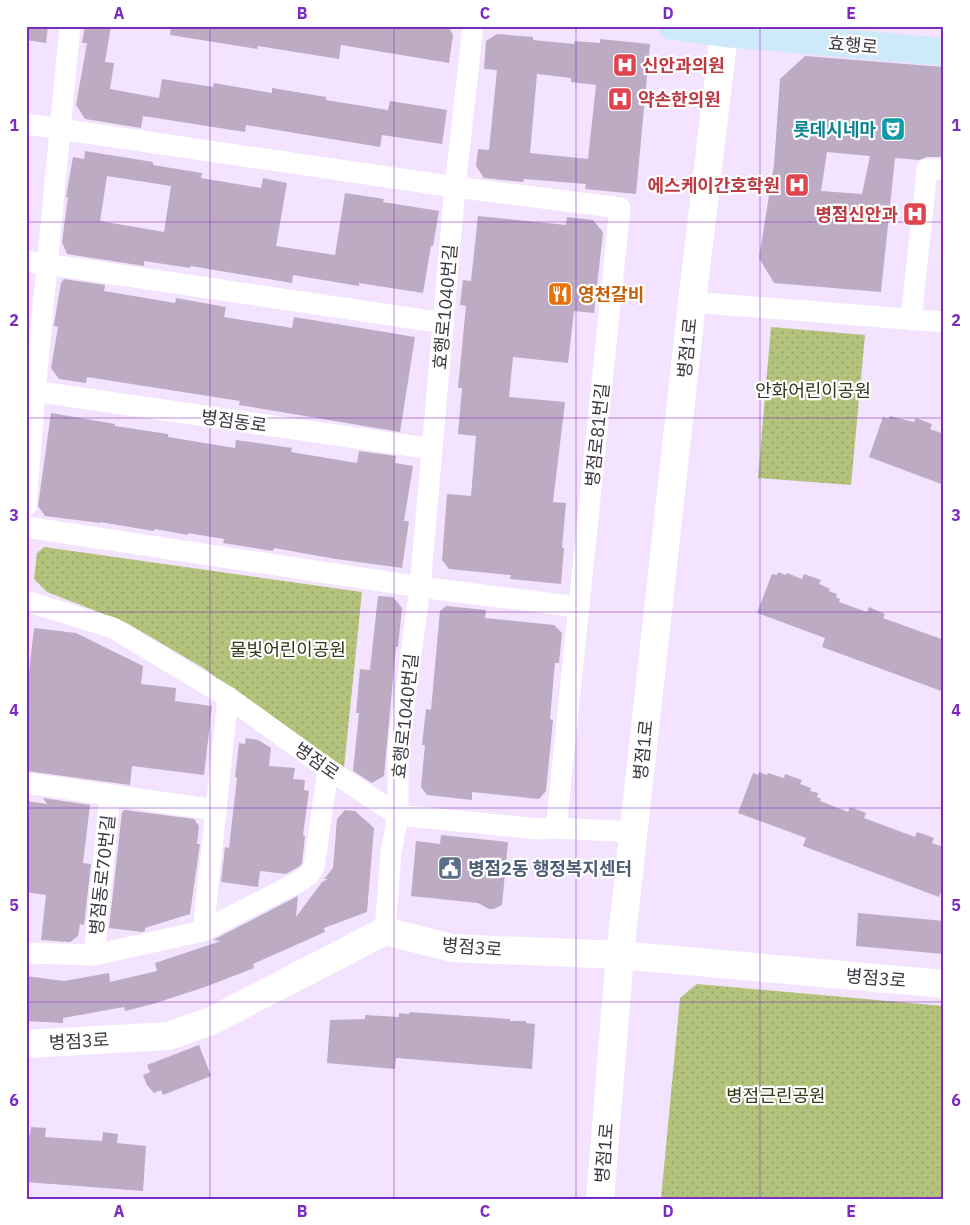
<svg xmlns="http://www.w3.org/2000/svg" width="970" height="1225" font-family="'IBM Plex Sans','Noto Sans KR',sans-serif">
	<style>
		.park { fill: url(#park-dots) }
		.building { fill: #bdabc4; fill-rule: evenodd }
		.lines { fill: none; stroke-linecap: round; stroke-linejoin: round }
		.minor { stroke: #fff; stroke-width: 21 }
		.tertiary { stroke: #fff; stroke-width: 28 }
		.primary { stroke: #cee9f9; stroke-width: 28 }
		.grid { fill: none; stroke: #7b2cbf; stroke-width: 1; stroke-opacity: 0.55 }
		.labels { text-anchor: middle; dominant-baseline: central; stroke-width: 4.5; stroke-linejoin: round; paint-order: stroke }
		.street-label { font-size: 18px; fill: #3e3842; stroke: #fff }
		.health-label { font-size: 18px; font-weight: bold; fill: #be3a42; stroke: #fff; text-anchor: start }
		.culture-label { font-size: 18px; font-weight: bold; fill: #0d838f; stroke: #fff; text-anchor: end }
		.food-label { font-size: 18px; font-weight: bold; fill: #c56008; stroke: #fff; text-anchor: start }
		.park-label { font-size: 18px; fill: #323816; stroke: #fff }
		.service-label { font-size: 18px; font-weight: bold; fill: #4e5e75; stroke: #fff; text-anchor: start }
		.neatline { fill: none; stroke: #7b2cbf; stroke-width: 2 }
		.grid-label { font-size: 16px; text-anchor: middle; font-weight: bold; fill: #7b2cbf }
	</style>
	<defs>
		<pattern id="park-dots" width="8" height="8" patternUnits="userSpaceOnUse" patternTransform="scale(1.25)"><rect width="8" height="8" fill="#b4c37b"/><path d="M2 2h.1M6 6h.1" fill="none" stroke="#949f66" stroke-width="1.8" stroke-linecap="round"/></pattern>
	</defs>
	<rect width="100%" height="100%" fill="#f3e3fe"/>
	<g class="park">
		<path d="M771 327 865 335 851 485 758 478Z"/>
		<path d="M44 547 362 592 344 768H333L205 669 127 623 47 592 34 579 37 553Z"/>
		<path d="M697 984 944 1006V1199H661L680 998Z"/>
	</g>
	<g class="building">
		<path d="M26 26H48L46 43 26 40Z"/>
		<path d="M85 26H111L105 62 114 63 110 89 159 98 162 79 213 87 214 83 272 93V88L326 97V100L388 110 390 101 447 110 442 144 382 135 380 147 246 125 245 132 143 116 141 128 85 119 76 105 87 43H82Z"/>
		<path d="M171 26H448L453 35 449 63 341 45 339 59 258 46 257 49 170 35Z"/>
		<path d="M497 34 533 37V40L574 44 575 41 600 43V39L650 44 636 194 585 189 586 184 524 179 523 182 484 178 476 166 478 149 489 150 497 70 484 69 486 41ZM537 74 571 78V82L596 85 588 159 530 153Z"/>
		<path d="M805 56 944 67V157H927L919 160 895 158 881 292 774 283 759 258 774 165 780 79ZM827 152 870 156 862 194 821 191Z"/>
		<path d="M85 151 153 162V165L202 173 201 178 261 188 263 178 287 183 276 246 335 255 345 193 384 199 383 202 439 211 433 246H431L423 293 359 283V286L293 275 292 283 191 266 190 268 144 261V266L67 254 62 242 68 197H66L73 157 84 159ZM107 176 171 186 164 232 100 221Z"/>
		<path d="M478 216 566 225 567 217 593 220 603 232 594 313 574 311 568 363 513 357 509 397 565 402 553 502 566 503 562 548H564L561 584 510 579 511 575 449 569 442 560 447 494 471 496 476 436 458 434 462 388H458L466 306 460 305 463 280 471 281Z"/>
		<path d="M64 279 105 285 104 291 175 303 176 298 226 307 224 317 292 328 294 317 415 337 400 432 239 405 240 401 87 377 86 383 59 379 51 368 58 327 54 326V324L61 283Z"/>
		<path d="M51 413 115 424V426L168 434V437L235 448 236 440 292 448 291 452 357 463 359 451 396 456 395 463 413 466 404 521H409L402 568 336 559 274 548 273 551 223 543 224 539 188 533V535L155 529 154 531 100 522V523L45 516 38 506Z"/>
		<path d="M890 416 914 422 916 418 932 424 930 429 944 434V485L869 457 883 417 888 419Z"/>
		<path d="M778 572 786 575 787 573 802 579 804 574 821 580 819 584 830 589 829 591 837 594 836 597 840 599 839 602 867 612 869 607 885 614 883 618 944 640V692L822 647 825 638 757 613 772 574 777 575Z"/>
		<path d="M378 596 393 597 402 608 398 647H396L384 776 372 783 353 771 359 713H356L360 669 370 670Z"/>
		<path d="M446 606 486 610 485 618 554 625 562 633 559 663H555L550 719 553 720 546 791 539 799 472 792V800L427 795 421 787 425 745H422L426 709 431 710 440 611Z"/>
		<path d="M34 628 76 633 143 666 141 684 176 688 175 701 212 706 204 775 132 766 130 785 26 771V699Z"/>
		<path d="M246 738 258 740 271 748 269 766 295 768 293 779 305 780 304 790 309 791 303 835 305 836 302 863 300 866 286 874 260 871 258 887 221 882 225 847 229 848 237 778 235 777 239 743 245 744Z"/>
		<path d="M759 772 767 775 768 773 784 778 785 774 802 780 800 784 811 788 810 791 818 793 817 797 821 799 820 801 848 812 850 807 866 813 864 818 915 837 917 832 934 838 932 843 944 847V885L939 897 803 846 806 838 738 813 753 773 758 775Z"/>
		<path d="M43 798 90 805 83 863 91 864 84 925 80 924 78 936 70 942 41 940 46 895 26 892V801L47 804Z"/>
		<path d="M125 810 194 819 199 826 197 844H200L190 914 145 928V931L142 932 109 928 122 812Z"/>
		<path d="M345 810 355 811 374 828 367 912 324 928 325 932 253 964 254 968 205 987 153 1004 125 1011 124 1007 63 1018V1023L26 1021V976L64 981 109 973 110 982 157 971 155 963 221 941 213 940 298 896 296 917 322 882 328 879H324L333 868 337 819Z"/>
		<path d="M441 835 508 842 502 905 494 909H489L478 903 411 896 416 841 440 844Z"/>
		<path d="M858 913 944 921V954L856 946Z"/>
		<path d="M410 1012 510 1019V1021H526V1023L535 1024 532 1069 396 1058 395 1069 327 1063 330 1020 365 1019V1015L399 1017V1013L409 1014Z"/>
		<path d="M199 1045 211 1076 163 1095 161 1090 154 1093 147 1085 143 1075 150 1072 147 1065Z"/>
		<path d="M31 1127 46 1128 45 1137 102 1141 103 1132 118 1134 117 1143 146 1146 143 1191 26 1182V1135H30Z"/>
	</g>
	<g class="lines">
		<g class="minor">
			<path d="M26 124 455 187 620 208 556 828"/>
			<path d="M26 261 444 323"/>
			<path d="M692 302 944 322"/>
			<path d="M911 320 927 169 944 170"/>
			<path d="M26 390 432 449"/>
			<path d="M26 506 35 392 70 26"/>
			<path d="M26 527 420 587 579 607"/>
			<path d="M26 601 113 628 228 697 328 769 398 815 539 829 556 828 634 832"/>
			<path d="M26 783 216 810"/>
			<path d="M203 931 228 697"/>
			<path d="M385 931 391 852 398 815V749L420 587 455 187 473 26"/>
			<path d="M26 953 94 955 203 931 300 881 309 875 314 867 328 769"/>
			<path d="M94 955 110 795"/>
		</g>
		<g class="tertiary">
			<path d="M26 1044 168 1036 211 1021 385 931 452 948 620 955 944 984"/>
			<path d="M600 1199 620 955 692 302 725 26"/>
		</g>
		<path class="primary" d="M672 26 724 33 944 52"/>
	</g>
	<path class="grid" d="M210 26V1199M394 26V1199M576 26V1199M760 26V1199M26 222H944M26 418H944M26 612H944M26 808H944M26 1002H944"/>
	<defs>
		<symbol id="hospital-square" viewBox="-11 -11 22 22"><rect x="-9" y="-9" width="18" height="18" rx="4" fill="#e0444e" stroke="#fff"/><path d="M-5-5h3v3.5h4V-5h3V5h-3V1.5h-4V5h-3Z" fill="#fff"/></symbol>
		<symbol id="theatre-square" viewBox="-11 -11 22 22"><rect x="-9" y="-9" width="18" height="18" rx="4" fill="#0f9aa8" stroke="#fff"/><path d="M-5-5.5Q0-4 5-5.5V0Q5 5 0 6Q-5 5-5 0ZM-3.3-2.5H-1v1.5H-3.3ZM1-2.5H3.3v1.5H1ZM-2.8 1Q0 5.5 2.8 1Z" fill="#fff"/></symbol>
		<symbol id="restaurant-square" viewBox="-11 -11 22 22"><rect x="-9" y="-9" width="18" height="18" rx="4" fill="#e8710a" stroke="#fff"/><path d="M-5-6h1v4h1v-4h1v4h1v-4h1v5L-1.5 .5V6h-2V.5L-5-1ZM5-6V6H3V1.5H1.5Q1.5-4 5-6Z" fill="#fff"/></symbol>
		<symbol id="civic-square" viewBox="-11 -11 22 22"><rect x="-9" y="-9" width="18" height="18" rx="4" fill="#5c6f8a" stroke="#fff"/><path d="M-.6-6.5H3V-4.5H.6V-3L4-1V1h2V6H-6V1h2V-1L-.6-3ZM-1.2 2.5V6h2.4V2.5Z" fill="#fff"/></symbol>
	</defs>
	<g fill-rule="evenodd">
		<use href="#hospital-square" x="611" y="51" width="28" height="28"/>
		<use href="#hospital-square" x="606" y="85" width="28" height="28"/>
		<use href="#theatre-square" x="879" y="115" width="28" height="28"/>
		<use href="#hospital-square" x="783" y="171" width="28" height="28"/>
		<use href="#hospital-square" x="901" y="200" width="28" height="28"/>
		<use href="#restaurant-square" x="546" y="280" width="28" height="28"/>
		<use href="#civic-square" x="436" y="854" width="28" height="28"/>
	</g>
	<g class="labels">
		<g class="street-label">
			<text transform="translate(853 45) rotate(5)">효행로</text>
			<text transform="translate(445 307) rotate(-85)">효행로1040번길</text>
			<text transform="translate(687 348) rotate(-84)">병점1로</text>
			<text transform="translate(234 421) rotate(8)">병점동로</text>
			<text transform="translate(597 435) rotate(-84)">병점로81번길</text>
			<text transform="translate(405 716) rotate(-84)">효행로1040번길</text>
			<text transform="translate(643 750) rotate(-84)">병점1로</text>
			<text transform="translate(317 761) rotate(35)">병점로</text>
			<text transform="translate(102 875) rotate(-84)">병점동로70번길</text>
			<text transform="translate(472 947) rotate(5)">병점3로</text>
			<text transform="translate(876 978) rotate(5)">병점3로</text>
			<text transform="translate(79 1041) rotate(-3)">병점3로</text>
			<text transform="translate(604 1153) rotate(-85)">병점1로</text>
		</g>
		<g class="health-label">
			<text x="642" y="65">신안과의원</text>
			<text x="638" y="99">약손한의원</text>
			<text x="780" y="185" text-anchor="end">에스케이간호학원</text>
			<text x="898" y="214" text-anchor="end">병점신안과</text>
		</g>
		<g class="culture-label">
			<text x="876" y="129">롯데시네마</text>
		</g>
		<g class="food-label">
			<text x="578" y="294">영천갈비</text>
		</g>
		<g class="park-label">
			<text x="813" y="390">안화어린이공원</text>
			<text x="288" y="649">물빛어린이공원</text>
			<text x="776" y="1095">병점근린공원</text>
		</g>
		<g class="service-label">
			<text x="468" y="868">병점2동 행정복지센터</text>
		</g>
	</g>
	<rect width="970" height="1225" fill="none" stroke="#ffffff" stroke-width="55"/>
	<rect x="28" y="28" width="914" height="1170" class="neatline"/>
	<g class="grid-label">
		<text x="119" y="19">A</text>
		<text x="302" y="19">B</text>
		<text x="485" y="19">C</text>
		<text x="668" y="19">D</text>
		<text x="851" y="19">E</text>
		<text x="14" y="131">1</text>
		<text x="956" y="131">1</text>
		<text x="14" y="326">2</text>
		<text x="956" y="326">2</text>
		<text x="14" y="521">3</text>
		<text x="956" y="521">3</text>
		<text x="14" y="716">4</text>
		<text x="956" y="716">4</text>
		<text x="14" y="911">5</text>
		<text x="956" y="911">5</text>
		<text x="14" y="1106">6</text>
		<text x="956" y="1106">6</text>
		<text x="119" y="1217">A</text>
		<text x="302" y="1217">B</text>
		<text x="485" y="1217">C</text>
		<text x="668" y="1217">D</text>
		<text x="851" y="1217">E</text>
	</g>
</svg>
